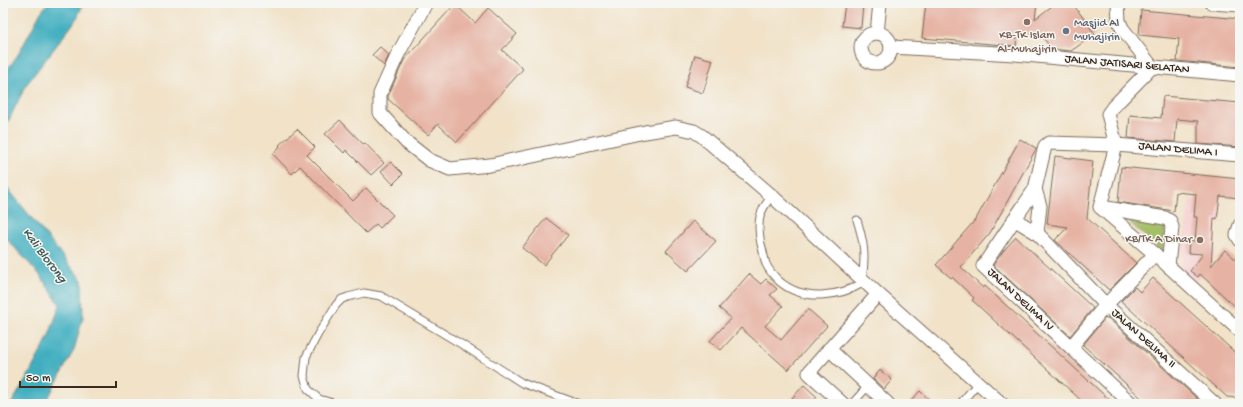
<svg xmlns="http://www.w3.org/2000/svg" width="1243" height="407" font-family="'Gochi Hand',sans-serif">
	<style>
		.built { fill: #f7cfd2 }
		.park { fill: #a4bf66; stroke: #707442 }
		.water { fill: #41aebf; stroke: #3e6c6e }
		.building { fill: #e6b2a3 }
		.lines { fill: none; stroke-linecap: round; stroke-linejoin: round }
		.service-casing { stroke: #7b6a5a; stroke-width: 9 }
		.minor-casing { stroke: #7b6a5a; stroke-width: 15 }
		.service { stroke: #fff; stroke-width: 7 }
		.minor { stroke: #fff; stroke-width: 13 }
		.education-dot { fill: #8d6e63; stroke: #f6f6f2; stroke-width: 1.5 }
		.worship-dot { fill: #6b7280; stroke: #f6f6f2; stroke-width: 1.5 }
		.labels { text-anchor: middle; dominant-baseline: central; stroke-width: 3; stroke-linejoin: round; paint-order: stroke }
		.worship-label { font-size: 12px; fill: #5b616d; stroke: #f6f6f2; text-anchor: start }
		.education-label { font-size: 12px; fill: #785e54; stroke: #f6f6f2 }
		.street-label { font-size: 12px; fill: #3b2a1e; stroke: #f6f6f2 }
		.water-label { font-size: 13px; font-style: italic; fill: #3d5856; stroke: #f6f6f2 }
	</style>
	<rect width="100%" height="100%" fill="#f6f6f2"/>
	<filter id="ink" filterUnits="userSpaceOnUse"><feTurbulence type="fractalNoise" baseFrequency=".025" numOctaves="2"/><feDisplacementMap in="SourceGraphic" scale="8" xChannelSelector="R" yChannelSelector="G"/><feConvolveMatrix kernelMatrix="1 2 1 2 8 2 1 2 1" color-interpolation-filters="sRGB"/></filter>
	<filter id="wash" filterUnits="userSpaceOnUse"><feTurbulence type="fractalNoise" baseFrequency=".012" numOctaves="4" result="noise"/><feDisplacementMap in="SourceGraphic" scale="16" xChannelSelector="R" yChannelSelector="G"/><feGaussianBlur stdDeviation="0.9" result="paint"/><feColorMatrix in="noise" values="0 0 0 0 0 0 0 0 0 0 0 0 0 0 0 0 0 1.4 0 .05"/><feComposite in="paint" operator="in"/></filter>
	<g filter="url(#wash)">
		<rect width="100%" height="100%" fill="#f1e2c8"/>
		<path class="built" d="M1190 199 1222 202 1220 222H1216L1214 258 1195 283 1180 267Z"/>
		<path class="park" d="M1127 220 1165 225 1163 252Z"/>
		<g class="water">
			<path d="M48 3H84L76 20 26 85 3 132V76L19 53 41 12Z"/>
			<path d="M3 178 5 185 82 280 83 317 74 350 45 404H11L27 378 48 338 60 305 39 274 3 235Z"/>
		</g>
		<g id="blocks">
			<g class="building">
				<path d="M845 3H863L861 28 842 26Z"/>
				<path d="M926 3H999L1020 5 1021 3H1037L1035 19 1056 3H1072L1095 34 1071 51 1052 49 1043 38 1017 35 1016 46 922 38Z"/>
				<path d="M455 4 475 23 488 8 517 34 502 50 523 69 457 142 438 124 428 135 388 99V96L404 60Z"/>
				<path d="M1141 10 1240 19V67L1177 61 1179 39 1139 35Z"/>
				<path d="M380 47 389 55 384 66 372 55Z"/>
				<path d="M695 55 713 60 703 93 685 87Z"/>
				<path d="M1163 96 1240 103V147L1198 144V121L1177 119 1175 142 1128 138 1130 115 1161 118Z"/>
				<path d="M340 120 363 144 365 143 384 163 371 175 346 150 344 153 325 134Z"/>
				<path d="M297 129 315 147 307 155 353 201 366 188 393 215 380 228 376 224 366 233 300 166 292 174 273 154 280 146 279 145Z"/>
				<path d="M1020 139 1036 148V149L990 233 961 267 983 288 985 286 1114 404H1085L972 300 974 298 952 277 951 278 936 265 976 219Z"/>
				<path d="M1055 156 1093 161 1087 218 1136 263 1109 290 1055 240 1068 227 1047 224Z"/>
				<path d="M391 162 403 174 393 184 381 171Z"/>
				<path d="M1121 167 1240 179V198L1220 196 1217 219 1214 218 1211 266 1225 250 1240 263V311L1200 274 1198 277 1190 271 1203 254 1188 253 1189 241H1195L1197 217H1194L1196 194 1176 192 1174 211 1118 202Z"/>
				<path d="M546 218 568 235 544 265 522 248Z"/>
				<path d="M693 221 716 241 688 271 666 251Z"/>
				<path d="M1016 237 1093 308 1070 336 993 265 1004 250Z"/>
				<path d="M749 274 761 284 766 279 777 289 770 295 783 306 765 326 781 340 808 309 827 326 788 370 741 328 721 350 710 341 731 318 719 308Z"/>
				<path d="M1153 278 1240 357V398L1227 397 1121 301 1135 287 1140 292Z"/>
				<path d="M1105 318 1106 319 1108 318 1203 404H1148L1083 345Z"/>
				<path d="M880 370 892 380 884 389 873 379Z"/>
				<path d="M804 385 817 397 811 404H798L792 398Z"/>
				<path d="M920 391 934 404H908Z"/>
			</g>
		</g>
	</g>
	<g filter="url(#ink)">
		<use href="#blocks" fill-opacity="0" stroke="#7b6a5a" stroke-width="1"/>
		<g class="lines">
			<defs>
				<g id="service">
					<path d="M772 196C758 212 757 223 761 244 763 250 764 258 766 264 769 271 774 276 779 281 803 302 839 297 865 282"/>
					<path d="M857 220C864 242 866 257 862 279"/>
					<path d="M336 404 319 399 308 389 304 376 306 357 318 334 336 305 342 299 348 297 364 293 381 296 461 344 522 383 579 404"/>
					<path d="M852 404 868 386"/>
					<path d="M960 404 978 383"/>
				</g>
				<g id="minor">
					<path d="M426 3 398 54 380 94V113L406 142 429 160 450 169 490 165 645 132 676 127 694 131 702 136 772 196 878 294 1002 404"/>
					<path d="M1118 3 1119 21 1122 28 1152 67 1113 107 1108 114 1116 145 1100 207 1155 254 1240 331"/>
					<path d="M1212 3 1240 5"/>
					<path d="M877 33 880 3"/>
					<circle cx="876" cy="48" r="15"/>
					<path d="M891 47 1015 54 1240 75"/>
					<path d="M1035 189 1040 206 1037 233 1106 305 1215 404"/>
					<path d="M1101 207 1165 218 1170 221 1172 227 1168 266"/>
					<path d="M1014 219 1037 233"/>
					<path d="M1240 225 1237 235 1240 240"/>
					<path d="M1071 347 1106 305 1155 254"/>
					<path d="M829 349 888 404"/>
					<path d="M843 404 811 375 809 373 810 371 878 294"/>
					<path d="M1132 404 983 266 1035 189 1045 146 1049 143 1116 145 1240 155"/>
				</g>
			</defs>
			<use href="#service" class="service-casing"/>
			<use href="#minor" class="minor-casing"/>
			<use href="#service" class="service"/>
			<use href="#minor" class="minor"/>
		</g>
	</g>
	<g class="education-dot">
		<circle cx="1027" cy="22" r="4"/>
		<circle cx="1200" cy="240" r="4"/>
	</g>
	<circle class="worship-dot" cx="1066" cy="31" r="4"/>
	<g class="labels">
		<g class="worship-label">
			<text x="1074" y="24">Masjid Al<tspan x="1074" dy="14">Muhajirin</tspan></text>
		</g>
		<g class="education-label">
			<text x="1027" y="36">KB-TK Islam<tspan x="1027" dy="14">Al-Muhajirin</tspan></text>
			<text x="1192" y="240" text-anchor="end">KB/TK A Dinar</text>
		</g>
		<g class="street-label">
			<text transform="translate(1127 65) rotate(5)">JALAN JATISARI SELATAN</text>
			<text transform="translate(1178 150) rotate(5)">JALAN DELIMA I</text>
			<text transform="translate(1020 300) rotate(43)">JALAN DELIMA IV</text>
			<text transform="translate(1143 339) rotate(42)">JALAN DELIMA II</text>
		</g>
		<g class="water-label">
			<text transform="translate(44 256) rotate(53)">Kali Blorong</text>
		</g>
	</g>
	<rect width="1243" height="407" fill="none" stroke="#f6f6f2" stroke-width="16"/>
	<path d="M20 381v6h96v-6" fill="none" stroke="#3b2a1e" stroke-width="2"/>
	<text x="26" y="381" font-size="12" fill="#3b2a1e" stroke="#f6f6f2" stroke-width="3" paint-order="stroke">50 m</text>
</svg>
